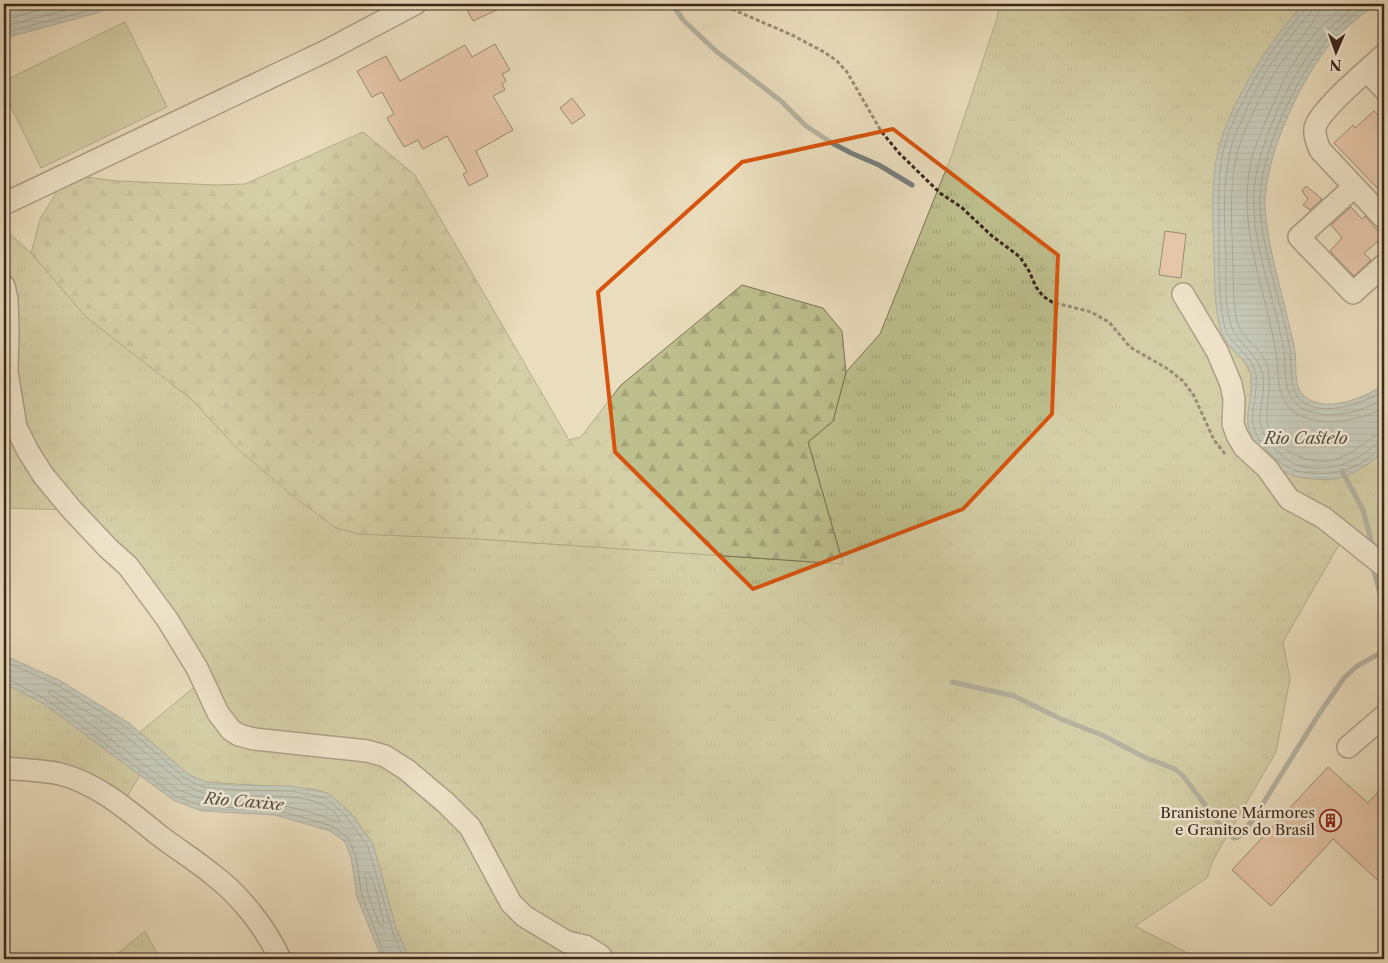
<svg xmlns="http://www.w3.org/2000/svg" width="1388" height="963" font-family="'Libre Caslon Text',serif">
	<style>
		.grass { fill: url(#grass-tufts); stroke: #7c7455 }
		.forest { fill: url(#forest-firs); stroke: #7c7455 }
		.pitch { fill: #bdbf8d; stroke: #7c7455 }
		.water { fill: url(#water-rules); stroke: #767e7c }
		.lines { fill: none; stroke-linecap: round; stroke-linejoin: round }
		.shore { stroke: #6c706c; stroke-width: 1 }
		.stream { stroke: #767e7c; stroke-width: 5 }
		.building { fill: #e3ab91; stroke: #3b281d }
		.minor-casing { stroke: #675545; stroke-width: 24 }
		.path { stroke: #3b281d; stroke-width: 3; stroke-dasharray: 4 2.5; stroke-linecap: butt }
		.minor { stroke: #f1e9d4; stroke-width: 21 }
		.marked { fill: none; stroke: #d7540e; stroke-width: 4; stroke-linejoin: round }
		.labels { text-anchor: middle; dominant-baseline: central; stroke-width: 5; stroke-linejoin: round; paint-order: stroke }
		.poi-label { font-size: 15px; fill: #3b281d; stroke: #f1e9d4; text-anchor: end }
		.water-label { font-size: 16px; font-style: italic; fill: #544c45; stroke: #f1e9d4 }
	</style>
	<defs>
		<pattern id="grass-tufts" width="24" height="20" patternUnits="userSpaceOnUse" patternTransform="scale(1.25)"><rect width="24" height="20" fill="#bdbf8d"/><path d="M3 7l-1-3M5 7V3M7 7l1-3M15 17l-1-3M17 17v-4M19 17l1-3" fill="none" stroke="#a3a479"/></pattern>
		<pattern id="forest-firs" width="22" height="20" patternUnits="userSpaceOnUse" patternTransform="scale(1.25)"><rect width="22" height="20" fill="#bdbf8d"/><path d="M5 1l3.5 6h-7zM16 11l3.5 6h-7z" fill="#a3a479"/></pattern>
		<pattern id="water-rules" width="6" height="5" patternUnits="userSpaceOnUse" patternTransform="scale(1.25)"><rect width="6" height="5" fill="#9eb8bc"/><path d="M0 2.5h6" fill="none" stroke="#829698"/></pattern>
	</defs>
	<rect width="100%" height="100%" fill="#eaddbd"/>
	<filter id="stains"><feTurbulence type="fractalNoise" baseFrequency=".004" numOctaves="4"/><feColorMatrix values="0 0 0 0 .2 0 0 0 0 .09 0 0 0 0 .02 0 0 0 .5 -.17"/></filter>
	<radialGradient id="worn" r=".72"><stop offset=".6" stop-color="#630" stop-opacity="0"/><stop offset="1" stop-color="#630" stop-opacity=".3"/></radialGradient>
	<g class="grass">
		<path d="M1000 4H1304L1262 58 1216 163 1214 195V247L1216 302 1220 328 1227 344 1245 363 1251 374V397L1248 424 1261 451 1325 480 1339 478 1367 465 1384 451V552L1343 538 1283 642 1290 679 1276 752 1213 860 1207 878 1135 926 1199 959H609L603 946 580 959H410L397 931 373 844 350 812 328 793 313 789 206 782 189 775 140 732 204 679 73 510 4 508V228L31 253 87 318 190 398 238 449 359 534 477 539 843 564 808 442 833 421 846 372 880 334 951 157 997 18Z"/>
		<path d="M4 683 44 704 140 775 123 803 4 763Z"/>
		<path d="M145 931 160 959H111Z"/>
	</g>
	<path class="forest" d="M363 132 415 175 569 440 581 437 620 386 742 285 823 308 842 331 846 372 833 421 808 442 843 564 477 539 359 534 336 528 294 497 238 449 190 398 87 318 31 253 40 219 61 185 86 177 117 181 218 185 245 184Z"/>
	<path class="pitch" d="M125 22 167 107 41 168 4 93V81Z"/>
	<g class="water">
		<path d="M4 4H116L97 13 16 35 4 40Z"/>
		<path d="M1304 4H1377C1361 15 1344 29 1331 43 1300 80 1264 158 1265 206 1267 245 1281 287 1289 325 1291 333 1294 342 1295 351 1297 364 1293 385 1303 395 1324 415 1365 398 1384 384V451C1371 462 1356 474 1339 478 1328 481 1304 479 1294 476 1275 470 1250 444 1248 424 1246 408 1254 391 1251 374 1247 357 1225 348 1220 328 1214 305 1215 279 1214 256 1213 221 1210 176 1220 143 1234 97 1271 38 1304 4Z"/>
		<path d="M4 655 59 680 129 723 189 775 206 782 235 785 291 786 328 793 350 812 373 844 397 931 410 959H382L357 897 351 857 345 842 330 831 275 815 202 811 173 800 44 704 4 683Z"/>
	</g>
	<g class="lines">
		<g class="shore">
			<path d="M1307 4 1306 9C1274 43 1239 99 1225 144 1217 171 1219 202 1219 230 1219 261 1218 294 1224 324 1228 345 1253 354 1256 375 1258 390 1251 411 1253 423 1256 443 1276 463 1294 470 1298 472 1304 472 1309 473 1330 475 1348 472 1366 460 1372 456 1377 449 1384 448"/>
			<path d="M1313 4 1311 12C1281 45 1255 85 1239 127 1236 134 1232 141 1231 148 1222 183 1224 221 1226 257 1226 279 1224 304 1231 325 1236 344 1257 352 1262 372 1269 403 1246 421 1276 450 1282 456 1289 462 1297 465 1319 472 1343 467 1362 455 1370 450 1375 442 1384 441"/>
			<path d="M1321 4C1320 20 1287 53 1277 69 1262 93 1248 120 1239 147 1228 179 1232 229 1233 264 1234 283 1232 306 1238 324 1243 339 1258 347 1265 360 1274 380 1266 400 1267 420 1268 448 1310 467 1335 460 1342 457 1352 452 1358 448 1367 442 1373 434 1384 434"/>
			<path d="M1347 4C1337 13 1324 22 1316 32 1306 44 1296 59 1288 72 1281 85 1275 100 1269 114 1262 130 1253 149 1250 167 1238 230 1266 291 1276 353 1279 369 1276 389 1286 404 1306 431 1360 423 1384 407"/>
			<path d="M1358 4C1346 14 1331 25 1322 37 1293 73 1269 121 1258 166 1242 228 1275 292 1284 352 1286 367 1283 387 1293 400 1312 425 1362 414 1384 398"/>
			<path d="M1368 4C1354 14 1337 27 1326 41 1294 83 1258 154 1260 207 1262 245 1275 284 1284 322 1286 331 1289 341 1290 351 1292 365 1289 383 1297 396 1314 421 1365 404 1384 390"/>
			<path d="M4 20 61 4"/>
			<path d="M4 28 13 24 88 4"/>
			<path d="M4 35C36 20 72 19 104 4"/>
			<path d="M4 661 57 685 126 727 186 779 203 787 235 790 291 791 326 798 346 816 368 847 393 933 404 959"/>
			<path d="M4 679H8L47 700 175 796 203 806 277 810 332 826 348 838 356 856 362 896 386 959"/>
			<path d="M51 690 122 733 183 784 203 793 215 795 216 798 203 799 178 790 50 694 49 691Z"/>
			<path d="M247 796C275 797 324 792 340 820L337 822C308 809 278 804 247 801L245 799Z"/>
			<path d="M368 872C376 882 380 910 384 923L382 926 379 925 368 894 365 875Z"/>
		</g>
		<g class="stream">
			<path d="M672 4 684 21 716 51 781 101 806 126 832 143 851 153 879 165 912 185"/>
			<path d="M1342 471 1363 510 1373 548"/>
			<path d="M1373 568 1384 607"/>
			<path d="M952 682 1014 696 1061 719 1102 735 1144 757 1175 769 1184 777 1224 830 1234 838 1238 837 1252 821 1319 714 1344 678 1357 666 1384 651"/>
		</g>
	</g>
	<g class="building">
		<path d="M464 4H509L473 21Z"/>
		<path d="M495 44 510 70 502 74 506 81 502 84 505 90 493 96 513 130 476 151 488 176 469 186 463 174 467 172 447 136 423 149 418 140 404 147 387 118 394 114 382 92 372 97 357 71 386 56 400 81 465 45 472 57Z"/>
		<path d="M572 98 585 115 572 124 560 108Z"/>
		<path d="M1374 111 1384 122V181L1377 188 1334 143 1353 125 1355 128Z"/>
		<path d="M1306 186 1322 199 1310 210 1303 205 1308 199 1302 191Z"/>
		<path d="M1351 207 1362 219 1365 216 1383 237 1364 253 1371 260 1354 276 1330 251 1342 238 1331 225Z"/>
		<path d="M1165 231 1186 234 1181 278 1159 275Z"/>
		<path d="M1328 767 1368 803 1384 785V886L1333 839 1271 906 1232 870Z"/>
	</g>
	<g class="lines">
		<defs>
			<g id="minor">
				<path d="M1384 55C1369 69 1319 110 1315 128 1314 136 1317 142 1320 150L1384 218"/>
				<path d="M1367 71 1384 89"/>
				<path d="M1354 187 1299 237 1353 293 1384 265"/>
				<path d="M4 204 326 51 415 4"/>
				<path d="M4 286 7 299 8 331 7 372 16 427 28 451 43 475 72 510 108 548 128 566 167 619 197 668 218 713 231 730 239 735 254 739 367 751 385 756 407 770 446 803 470 827 511 903 524 916 567 942 585 946 601 956 602 959"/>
				<path d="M1183 294 1217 351 1231 384 1234 399 1233 424 1237 435 1244 447 1267 468 1289 499 1324 518 1384 566"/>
				<path d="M1348 747 1384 716"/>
				<path d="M4 768C22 770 42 770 60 774 99 784 130 812 160 836 177 849 195 860 212 874 240 895 266 928 280 959"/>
			</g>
		</defs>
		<use href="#minor" class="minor-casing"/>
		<path class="path" d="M720 4 792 35 824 52 837 61 847 72 881 131 899 153 940 193 961 207 992 236 1020 257 1029 271 1036 287 1043 296 1052 302 1091 312 1109 322 1130 347 1168 369 1183 381 1194 396 1214 440 1225 454"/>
		<use href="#minor" class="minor"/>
	</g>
	<path d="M0 0H1388V963H0ZM893 129 1058 255 1052 414 963 509 753 589 615 452 598 292 742 162Z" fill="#eaddbd" fill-opacity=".55" fill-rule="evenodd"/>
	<path class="marked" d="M893 129 1058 255 1052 414 963 509 753 589 615 452 598 292 742 162Z"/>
	<defs>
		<symbol id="building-ring" viewBox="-11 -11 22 22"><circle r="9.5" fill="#f1e9d4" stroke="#8f2418" stroke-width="1.5"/><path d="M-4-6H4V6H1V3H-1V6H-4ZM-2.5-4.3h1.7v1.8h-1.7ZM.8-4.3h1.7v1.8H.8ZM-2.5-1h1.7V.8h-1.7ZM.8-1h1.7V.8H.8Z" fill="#8f2418"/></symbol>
	</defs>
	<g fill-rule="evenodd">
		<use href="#building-ring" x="1318" y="808" width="25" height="25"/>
	</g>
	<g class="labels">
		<g class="poi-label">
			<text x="1315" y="812">Branistone Mármores<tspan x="1315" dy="17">e Granitos do Brasil</tspan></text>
		</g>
		<g class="water-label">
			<text x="1306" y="438">Rio Castelo</text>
			<text transform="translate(244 801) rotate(5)">Rio Caxixe</text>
		</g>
	</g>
	<rect width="1388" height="963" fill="none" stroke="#eaddbd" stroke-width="20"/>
	<rect x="5" y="5" width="1378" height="953" fill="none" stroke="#3b281d" stroke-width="2.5"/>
	<rect x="10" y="10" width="1368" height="943" fill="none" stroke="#3b281d"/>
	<g transform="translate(1336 52) rotate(182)" stroke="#f1e9d4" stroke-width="4" paint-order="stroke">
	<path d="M0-4L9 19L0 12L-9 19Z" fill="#3b281d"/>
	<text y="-8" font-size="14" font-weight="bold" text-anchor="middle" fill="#3b281d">N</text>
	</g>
	<rect width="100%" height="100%" filter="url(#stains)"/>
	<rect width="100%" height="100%" fill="url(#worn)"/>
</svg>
